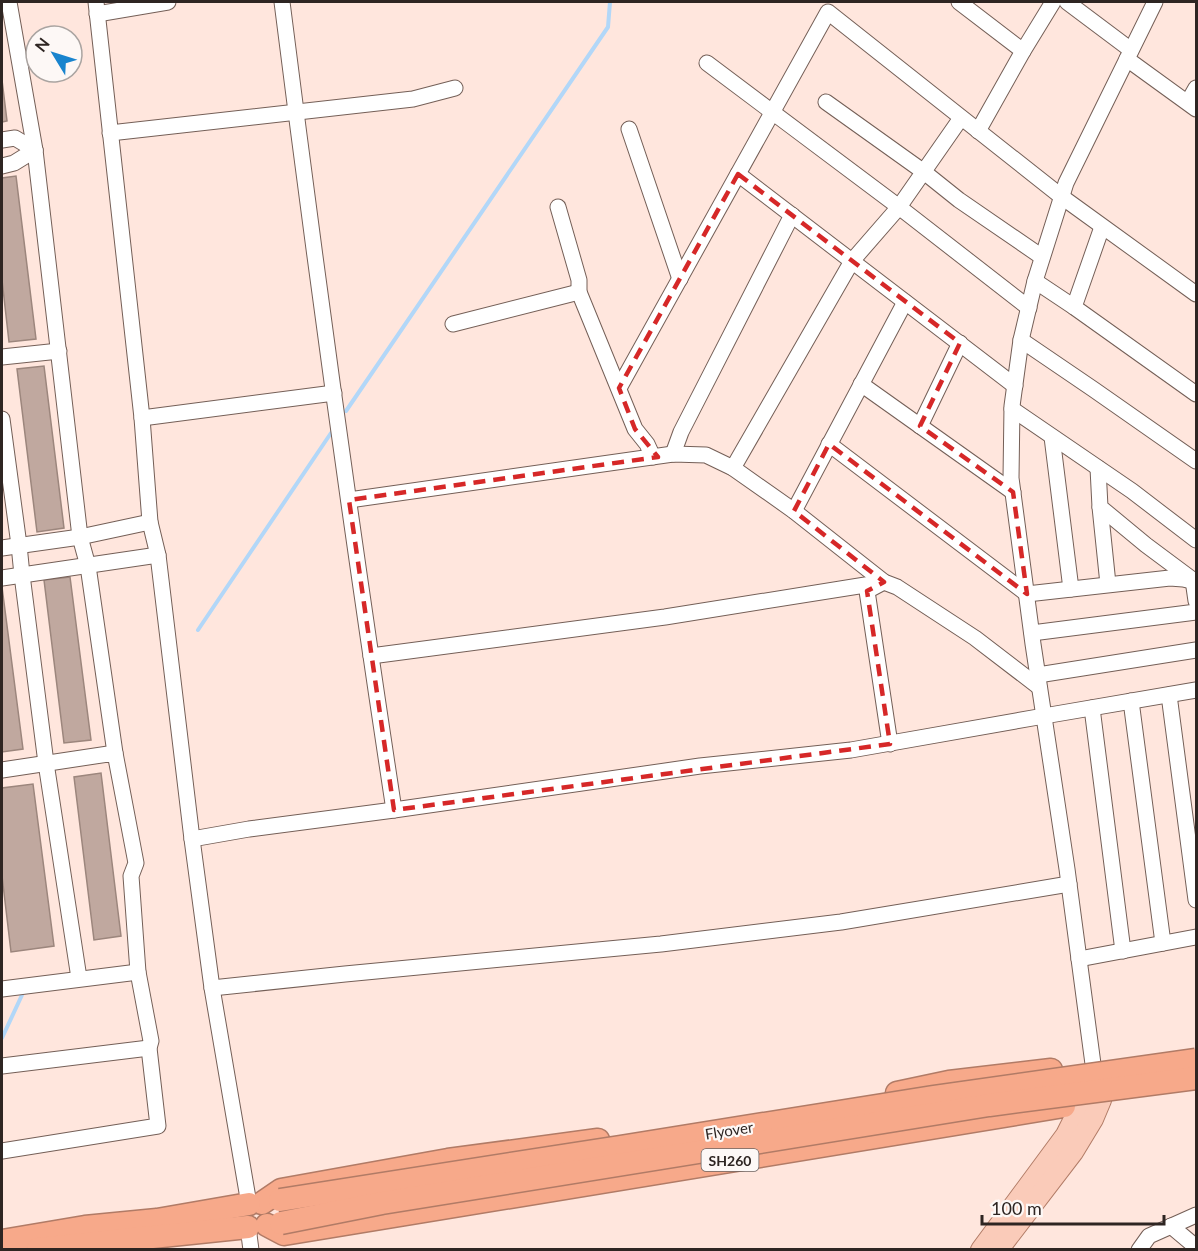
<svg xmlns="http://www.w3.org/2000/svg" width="1198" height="1251" font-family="Lato,sans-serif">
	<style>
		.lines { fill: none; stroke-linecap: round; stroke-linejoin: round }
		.stream { stroke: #b2d7f8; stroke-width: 4 }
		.building { fill: #c0a89f; stroke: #9c867d; stroke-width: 1.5 }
		.minor-casing { stroke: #745f57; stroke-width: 17 }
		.major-casing { stroke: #b17b66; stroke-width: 22 }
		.highway-casing { stroke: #b17b66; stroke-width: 25 }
		.minor { stroke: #fff; stroke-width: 15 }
		.major { stroke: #facbb9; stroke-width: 20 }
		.highway { stroke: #f7a98a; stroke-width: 22 }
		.highway-bridge-casing { stroke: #b17b66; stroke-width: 25; stroke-linecap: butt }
		.highway-bridge { stroke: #f7a98a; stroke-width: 22 }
		.marked { fill: none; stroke: #d62828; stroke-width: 4.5; stroke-dasharray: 12 8; stroke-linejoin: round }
		.labels { text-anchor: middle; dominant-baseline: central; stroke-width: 4.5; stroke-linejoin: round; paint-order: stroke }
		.shield { fill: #fdf8f6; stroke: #6c6462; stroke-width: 1.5 }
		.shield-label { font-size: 14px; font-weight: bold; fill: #2e2522 }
		.street-label { font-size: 15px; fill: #2e2522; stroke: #fdf8f6 }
	</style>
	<rect width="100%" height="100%" fill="#ffe6dd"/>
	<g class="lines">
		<g class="stream">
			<path d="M346 411 608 27 610 2"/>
			<path d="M198 630 202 624 331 433"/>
			<path d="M2 1038 22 995"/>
		</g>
	</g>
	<g class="building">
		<path d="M2 80 7 121 2 122Z"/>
		<path d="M16 176 36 339 9 342 2 280V178Z"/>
		<path d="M44 366 64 528 37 532 17 369Z"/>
		<path d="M70 577 91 740 64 743 44 580Z"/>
		<path d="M2 587 23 749 2 752Z"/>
		<path d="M101 773 121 936 94 940 74 777Z"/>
		<path d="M33 784 54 946 11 952 2 876V788Z"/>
	</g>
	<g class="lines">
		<defs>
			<g id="minor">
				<path d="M9 2 35 150 80 537 88 566 115 753"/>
				<path d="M96 2 142 418 150 522 158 555 192 839 212 988 249 1204"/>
				<path d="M282 2C316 272 353 541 394 810"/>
				<path d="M959 2 1023 51 978 131"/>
				<path d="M1067 2 1131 50"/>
				<path d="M97 14 168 2"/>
				<path d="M1023 51 1053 2"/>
				<path d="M1127 59 1196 109"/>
				<path d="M707 63 899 207 1029 308"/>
				<path d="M826 102 924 172 959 200 1042 257"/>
				<path d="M1188 102 1196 88"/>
				<path d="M629 129 680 279"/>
				<path d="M110 133 413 99 455 88"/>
				<path d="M2 140 15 138 35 150"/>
				<path d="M2 166 14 163 35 150"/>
				<path d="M738 174 1015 386"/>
				<path d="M558 207 579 280V292L635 429 647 444 653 457"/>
				<path d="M1035 281 1074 307 1196 394"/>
				<path d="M1074 307 1102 227"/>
				<path d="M453 324 579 292"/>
				<path d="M1021 340 1093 389 1196 461"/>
				<path d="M2 357 59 351"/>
				<path d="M861 384 1013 492"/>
				<path d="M619 388 828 12 1062 197 1196 294"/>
				<path d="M1012 409 1132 491 1196 540"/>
				<path d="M142 418 334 393"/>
				<path d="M2 419 19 545 22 575 46 763 79 978"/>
				<path d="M920 426 960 343"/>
				<path d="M1052 437 1071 589"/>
				<path d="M829 444 1027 594 1170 578 1183 579 1196 582"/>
				<path d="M673 454 681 432 792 215"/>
				<path d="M733 468 852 261 899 207 961 118"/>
				<path d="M1098 468 1100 507 1146 545 1193 580 1196 601"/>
				<path d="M349 500 673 454 706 455 733 468 794 511 884 582 897 587 975 638 1039 687"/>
				<path d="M1100 507 1108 584"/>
				<path d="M794 511 905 302"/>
				<path d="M2 548 80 537 150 522"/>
				<path d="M2 578 158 555"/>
				<path d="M882 583 867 591 890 744"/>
				<path d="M1032 633 1196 612"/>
				<path d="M371 656 665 617 884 582"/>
				<path d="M1038 675 1196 650"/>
				<path d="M1169 695 1196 900"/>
				<path d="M1131 701 1163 943"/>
				<path d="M1092 708 1123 951"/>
				<path d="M2 770 115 753 136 863 131 876 138 972 151 1041 149 1048 158 1126 2 1151"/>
				<path d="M192 839 249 829 394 810 700 766 851 750 1044 716 1196 690"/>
				<path d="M1079 959 1196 937"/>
				<path d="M212 988 345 974 661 944 841 922 1069 884"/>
				<path d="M2 989 138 972"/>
				<path d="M1093 1064 1067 869 1033 644 1011 478 1012 406 1021 340 1035 281 1066 183 1155 2"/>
				<path d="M2 1066 149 1048"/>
				<path d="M1171 1226 1196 1247"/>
				<path d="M248 1227 251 1250"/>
				<path d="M1139 1250 1149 1236 1196 1215"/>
			</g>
			<g id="major">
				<path d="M981 1250 1066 1135 1082 1103 1088 1081"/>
				<path d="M998 1250 1073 1152 1093 1119 1101 1100 1108 1076"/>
			</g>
			<g id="highway">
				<path d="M897 1093 949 1082 1051 1070"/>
				<path d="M262 1203 281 1190 448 1160 598 1140"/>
				<path d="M267 1225 284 1234 1064 1106"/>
				<path d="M2 1241 85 1227 157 1220 249 1204"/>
				<path d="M38 1249 248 1227"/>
			</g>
		</defs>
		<use href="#minor" class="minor-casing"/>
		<use href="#major" class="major-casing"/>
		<use href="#highway" class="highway-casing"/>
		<use href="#minor" class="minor"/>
		<use href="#major" class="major"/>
		<use href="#highway" class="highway"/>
		<defs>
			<g id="highway-bridge">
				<path d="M280 1200 620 1147 933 1097 1196 1060"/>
				<path d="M281 1223 382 1203 989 1105 1196 1078"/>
			</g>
		</defs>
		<use href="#highway-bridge" class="highway-bridge-casing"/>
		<use href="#highway-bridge" class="highway-bridge"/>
	</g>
	<path class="marked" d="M738 174 960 343 920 426 1013 492 1027 594 829 444 794 511 884 582 867 591 890 744 394 810 349 500 658 457 635 429 619 388Z"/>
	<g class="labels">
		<rect class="shield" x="701.5" y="1149" width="57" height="22" rx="4.5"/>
		<g class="shield-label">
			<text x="730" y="1160">SH260</text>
		</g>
		<g class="street-label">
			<text transform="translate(729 1130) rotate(-9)">Flyover</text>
		</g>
	</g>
	<rect width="1198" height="1251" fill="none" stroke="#2e2522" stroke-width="6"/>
	<g transform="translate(54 54) rotate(308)"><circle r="28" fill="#fdf8f6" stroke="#aaa4a1" stroke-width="1.5"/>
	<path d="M0-4.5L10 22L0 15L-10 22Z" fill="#1984ce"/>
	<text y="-9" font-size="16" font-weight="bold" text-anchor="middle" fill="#2e2522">N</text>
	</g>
	<path d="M982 1215v9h182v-9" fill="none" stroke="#2e2522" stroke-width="3"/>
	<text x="991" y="1215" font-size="18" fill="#2e2522" stroke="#fdf8f6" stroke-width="4.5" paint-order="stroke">100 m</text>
</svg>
